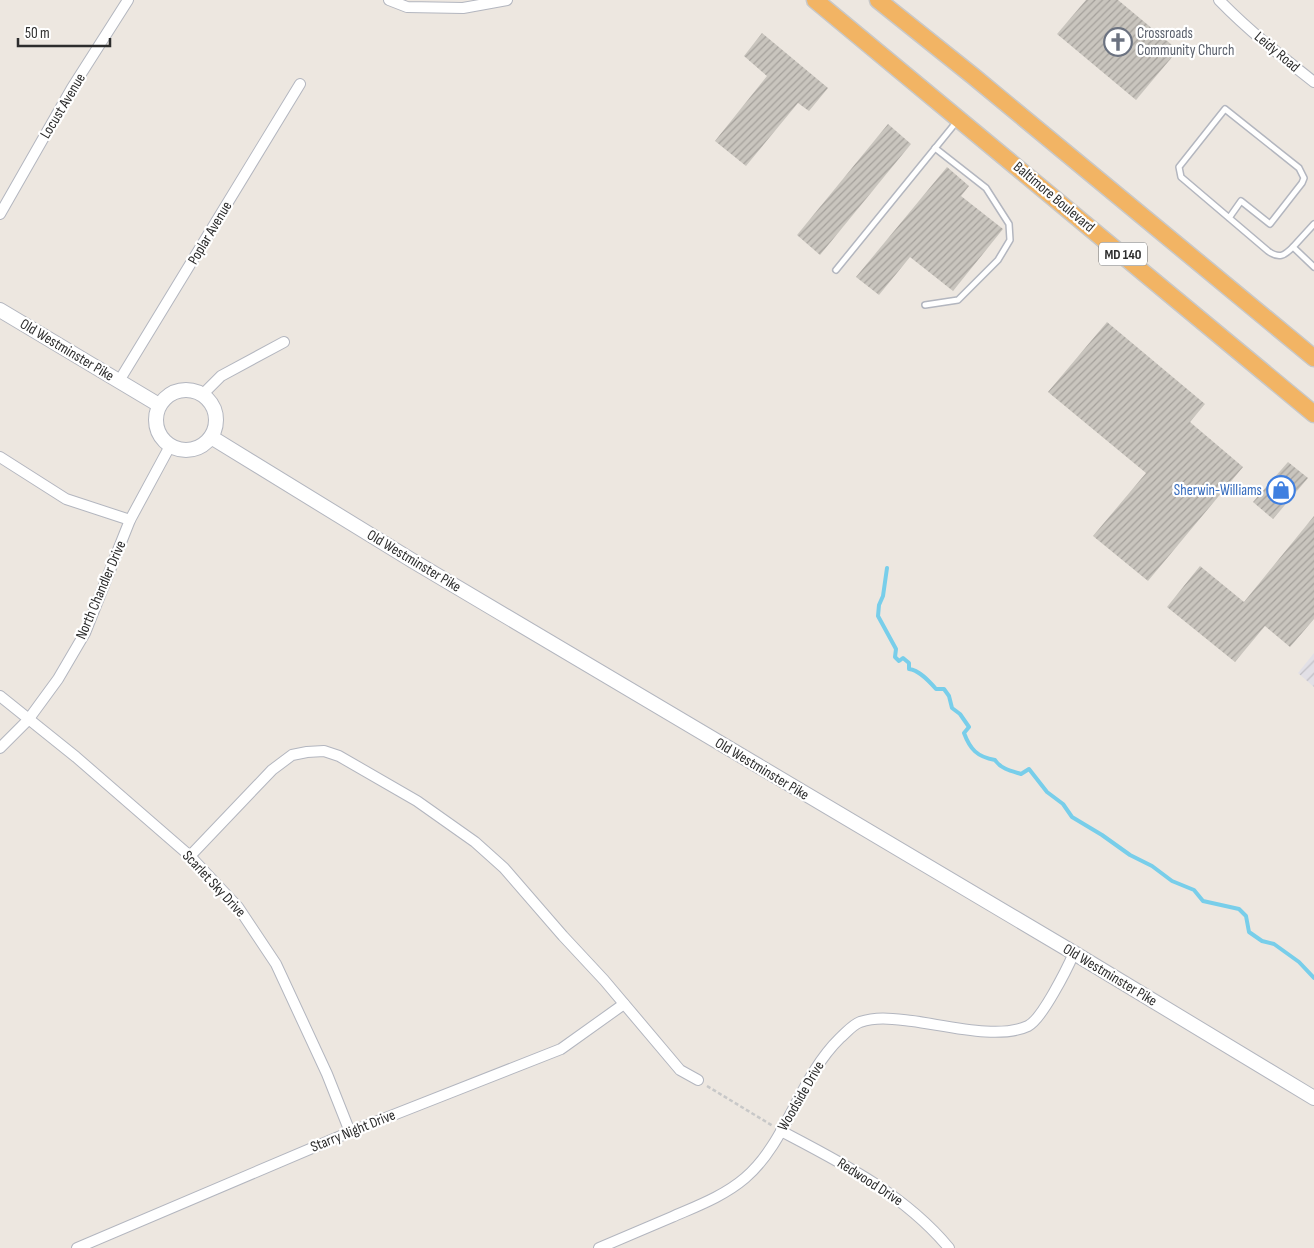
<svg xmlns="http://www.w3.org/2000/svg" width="1314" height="1248" font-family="'Sofia Sans Condensed',sans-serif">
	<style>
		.industrial { fill: url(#industrial-furrows) }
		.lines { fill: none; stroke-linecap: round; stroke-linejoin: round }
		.stream { stroke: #78ceea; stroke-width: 4 }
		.building { fill: url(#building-hatch) }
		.service-casing { stroke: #b3b6bf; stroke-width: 8 }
		.minor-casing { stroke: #b3b6bf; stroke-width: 12 }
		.secondary-casing { stroke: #b3b6bf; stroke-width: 16 }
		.trunk-casing { stroke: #c8c8c8; stroke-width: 19 }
		.path { stroke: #c8c8c8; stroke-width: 2.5; stroke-dasharray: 4 2.5; stroke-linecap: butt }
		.service { stroke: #fff; stroke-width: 5 }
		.minor { stroke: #fff; stroke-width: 10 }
		.secondary { stroke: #fff; stroke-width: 14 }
		.trunk { stroke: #f2b464; stroke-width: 16 }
		.labels { text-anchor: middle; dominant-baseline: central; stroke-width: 4.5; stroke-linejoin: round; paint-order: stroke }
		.shield { fill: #fff; stroke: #6c6c6c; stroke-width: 1 }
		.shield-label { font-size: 14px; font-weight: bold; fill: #2d2d2d }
		.worship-label { font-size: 15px; fill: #5b616d; stroke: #fff; text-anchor: start }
		.street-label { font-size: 15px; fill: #2d2d2d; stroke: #fff }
		.shop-label { font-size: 15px; fill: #366cbe; stroke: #fff; text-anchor: end }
	</style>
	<defs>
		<pattern id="industrial-furrows" width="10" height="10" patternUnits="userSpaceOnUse" patternTransform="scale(1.25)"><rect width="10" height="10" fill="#e2e0e6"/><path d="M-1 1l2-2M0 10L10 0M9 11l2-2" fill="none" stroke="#c2c0c6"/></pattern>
		<pattern id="building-hatch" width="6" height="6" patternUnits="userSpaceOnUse" patternTransform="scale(1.25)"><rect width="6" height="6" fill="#c9c5be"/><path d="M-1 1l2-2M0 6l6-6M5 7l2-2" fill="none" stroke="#a4a09b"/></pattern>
	</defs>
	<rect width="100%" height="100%" fill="#ede7e0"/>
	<path class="industrial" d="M1314 653V687L1298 673Z"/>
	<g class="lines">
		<path class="stream" d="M887 568 883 596 879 605 878 616 896 649 895 657 899 661 903 658 909 663V669C919 670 929 681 936 689H944L949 696 952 708 960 714 969 727 964 733C970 749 977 757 995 760 1001 769 1011 771 1021 774L1029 769 1047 792 1063 804 1072 817 1102 835 1130 855 1152 866 1172 881 1194 890 1203 901 1239 909 1246 916 1249 932 1262 941 1274 944 1299 962 1314 978"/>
	</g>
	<g class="building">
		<path d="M1086 0H1118L1178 50 1136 100 1057 34Z"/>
		<path d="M762 33 828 88 809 111 798 103 746 166 715 141 767 76 744 56Z"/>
		<path d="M888 124 911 144 820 255 797 235Z"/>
		<path d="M947 167 969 186 961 196 1003 229 953 291 910 257 879 295 856 277Z"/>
		<path d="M1107 322 1205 404 1190 422 1243 467 1148 581 1093 536 1146 473 1048 392Z"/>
		<path d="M1288 462 1308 478 1273 519 1253 502Z"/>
		<path d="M1314 516V619L1290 647 1265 626 1235 662 1167 607 1200 566 1244 602Z"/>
	</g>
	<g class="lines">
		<defs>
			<g id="service">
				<path d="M1229 218 1241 201 1270 224 1302 183 1304 178 1299 168 1225 109 1179 167 1181 177 1268 251C1279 259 1284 256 1293 247"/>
				<path d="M1314 224 1293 247 1314 267"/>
				<path d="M836 270 958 120"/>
				<path d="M925 305 958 300 998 260 1010 240 1009 224 986 188 935 148"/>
			</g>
			<g id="minor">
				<path d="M389 0 407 7 463 8 507 0"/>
				<path d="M1219 0C1248 30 1281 56 1314 82"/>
				<path d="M0 214 72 88 128 0"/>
				<path d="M119 381 300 84"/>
				<path d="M202 395 221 376 284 342"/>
				<path d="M0 457 66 499 130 520"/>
				<path d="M0 696 76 757 190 856 238 907 276 964 327 1074 350 1132"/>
				<path d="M0 748 28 720 58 679 85 633 130 520 170 446"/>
				<path d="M190 856 272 770 292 755 307 752 324 751 339 756 417 801 475 842 504 868 563 936 604 980 680 1070 698 1080"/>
				<path d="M781 1131C842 1163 904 1194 949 1248"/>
				<path d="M77 1248 350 1132 561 1049 624 1004"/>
				<path d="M599 1248C623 1238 648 1227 672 1217 697 1206 724 1196 745 1178 787 1142 799 1078 840 1038 846 1033 852 1025 860 1022 878 1016 894 1019 912 1021 944 1025 999 1040 1028 1026 1042 1019 1067 969 1074 953"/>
			</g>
			<g id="secondary">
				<path d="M0 310 159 405"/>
				<circle cx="186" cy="420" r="30"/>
				<path d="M211 437 413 561 1074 953 1314 1098"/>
			</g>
			<g id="trunk">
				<path d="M815 0 1314 414"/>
				<path d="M878 0 973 76 1314 358"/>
			</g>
		</defs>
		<use href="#service" class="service-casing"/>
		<use href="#minor" class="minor-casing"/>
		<use href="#secondary" class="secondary-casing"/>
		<use href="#trunk" class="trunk-casing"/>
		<path class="path" d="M707 1086 773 1126"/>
		<use href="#service" class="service"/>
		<use href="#minor" class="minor"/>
		<use href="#secondary" class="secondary"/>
		<use href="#trunk" class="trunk"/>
	</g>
	<defs>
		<symbol id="church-ring" viewBox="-11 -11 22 22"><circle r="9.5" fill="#fff" stroke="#6b7280" stroke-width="1.5"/><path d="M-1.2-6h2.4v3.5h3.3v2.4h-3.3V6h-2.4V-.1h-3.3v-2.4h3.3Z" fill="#6b7280"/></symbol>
		<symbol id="shop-ring" viewBox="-11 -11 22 22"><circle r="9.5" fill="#fff" stroke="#3f7fe0" stroke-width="1.5"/><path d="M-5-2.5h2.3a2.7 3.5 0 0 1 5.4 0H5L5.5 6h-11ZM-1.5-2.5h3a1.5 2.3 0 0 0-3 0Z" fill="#3f7fe0"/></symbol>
	</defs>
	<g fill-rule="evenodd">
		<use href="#church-ring" x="1102" y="26" width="32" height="32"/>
		<use href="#shop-ring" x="1265" y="474" width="32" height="32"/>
	</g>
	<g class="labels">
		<rect class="shield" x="1099" y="242.5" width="48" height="23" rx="4"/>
		<g class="shield-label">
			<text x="1123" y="254">MD 140</text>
		</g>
		<g class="worship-label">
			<text x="1137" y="33">Crossroads<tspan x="1137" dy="17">Community Church</tspan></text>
		</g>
		<g class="street-label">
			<text transform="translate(1277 52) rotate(40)">Leidy Road</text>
			<text transform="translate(63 106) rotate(-59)">Locust Avenue</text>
			<text transform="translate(1054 197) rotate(40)">Baltimore Boulevard</text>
			<text transform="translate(210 233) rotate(-59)">Poplar Avenue</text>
			<text transform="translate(67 350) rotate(31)">Old Westminster Pike</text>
			<text transform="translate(414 561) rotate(31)">Old Westminster Pike</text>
			<text transform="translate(101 590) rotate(-67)">North Chandler Drive</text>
			<text transform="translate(762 769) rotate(31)">Old Westminster Pike</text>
			<text transform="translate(214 884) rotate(47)">Scarlet Sky Drive</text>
			<text transform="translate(1110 975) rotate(31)">Old Westminster Pike</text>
			<text transform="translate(801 1096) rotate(-60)">Woodside Drive</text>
			<text transform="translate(353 1131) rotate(-22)">Starry Night Drive</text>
			<text transform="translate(870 1182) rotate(33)">Redwood Drive</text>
		</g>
		<g class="shop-label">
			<text x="1262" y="490">Sherwin-Williams</text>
		</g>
	</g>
	<path d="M18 38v8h92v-8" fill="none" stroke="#2d2d2d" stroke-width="2.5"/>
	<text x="25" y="38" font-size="15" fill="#2d2d2d" stroke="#ffffff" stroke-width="4" paint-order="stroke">50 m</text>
</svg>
